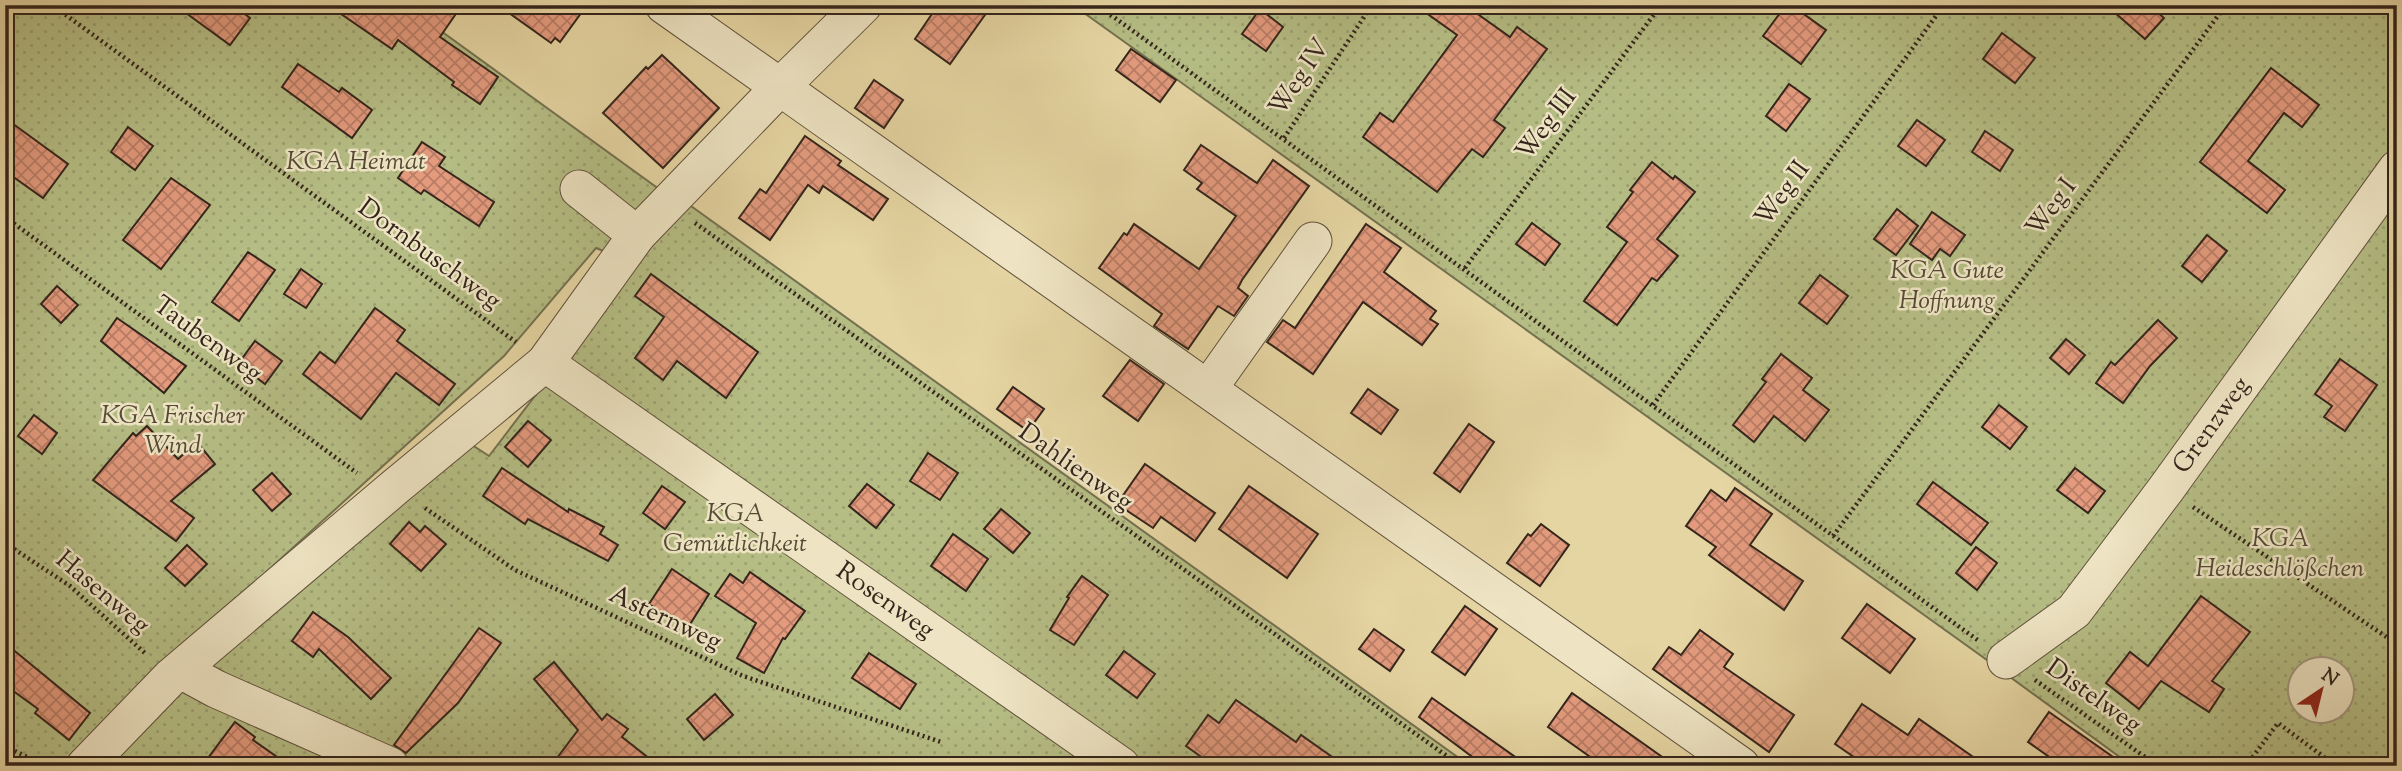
<svg xmlns="http://www.w3.org/2000/svg" width="2402" height="771" font-family="'Sorts Mill Goudy',serif">
	<style>
		.grass { fill: url(#grass-dots); stroke: #747150; stroke-width: 2; fill-rule: evenodd }
		.building { fill: url(#building-cross-hatch); stroke: #34251b; stroke-width: 2 }
		.lines { fill: none; stroke-linecap: round; stroke-linejoin: round }
		.minor-casing { stroke: #60513d; stroke-width: 39 }
		.path { stroke: #34251b; stroke-width: 4.5; stroke-dasharray: 2 3.5; stroke-linecap: butt }
		.minor { stroke: #eee4c3; stroke-width: 37 }
		.labels { text-anchor: middle; dominant-baseline: central; stroke-width: 5; stroke-linejoin: round; paint-order: stroke }
		.street-label { font-size: 26px; fill: #34251b; stroke: #eee4c3 }
		.park-label { font-size: 26px; font-style: italic; fill: #544b35; stroke: #eee4c3 }
	</style>
	<defs>
		<pattern id="grass-dots" width="8" height="8" patternUnits="userSpaceOnUse" patternTransform="scale(1.75)"><rect width="8" height="8" fill="#b5bd84"/><path d="M2 2h.1M6 6h.1" fill="none" stroke="#9ca271" stroke-width="1.8" stroke-linecap="round"/></pattern>
		<pattern id="building-cross-hatch" width="8" height="8" patternUnits="userSpaceOnUse" patternTransform="scale(1.75)"><rect width="8" height="8" fill="#e39a7d"/><path d="M0 0l8 8M0 8l8-8" fill="none" stroke="#b97d66"/></pattern>
	</defs>
	<rect width="100%" height="100%" fill="#e5d5a2"/>
	<filter id="stains"><feTurbulence type="fractalNoise" baseFrequency=".00286" numOctaves="4"/><feColorMatrix values="0 0 0 0 .2 0 0 0 0 .09 0 0 0 0 .02 0 0 0 .5 -.17"/></filter>
	<radialGradient id="worn" r=".72"><stop offset=".6" stop-color="#630" stop-opacity="0"/><stop offset="1" stop-color="#630" stop-opacity=".3"/></radialGradient>
	<g class="grass">
		<path d="M5 5H405L663 192 613 255 596 248 504 356 143 684 60 766H5Z"/>
		<path d="M1073 5H2381L2397 17V160L2066 601 1987 660Z"/>
		<path d="M2397 186V766H2132L2006 674ZM2300 670H2342V712H2300Z"/>
		<path d="M684 201 1470 766H101L175 688 469 443 489 456Z"/>
	</g>
	<g class="building">
		<path d="M175 5H233L250 18 230 45Z"/>
		<path d="M328 5H462L440 37 498 77 480 104 452 85 454 82 398 40 392 49Z"/>
		<path d="M498 5H587L560 42 555 38 551 43Z"/>
		<path d="M938 5H992L950 64 915 39Z"/>
		<path d="M1415 5H1465L1510 37 1517 27 1547 49 1494 120 1505 128 1483 157 1472 149 1437 192 1363 137 1380 113 1393 122 1457 35Z"/>
		<path d="M1786 5H1791L1826 30 1801 64 1763 36Z"/>
		<path d="M2106 5H2149L2164 18 2145 39Z"/>
		<path d="M1260 9 1283 27 1266 51 1242 34Z"/>
		<path d="M2002 33 2035 58 2015 83 1983 59Z"/>
		<path d="M1131 49 1176 80 1160 102 1116 70Z"/>
		<path d="M662 55 719 108 663 168 603 113 646 67 648 69Z"/>
		<path d="M298 64 339 92 342 88 372 110 352 138 282 87Z"/>
		<path d="M2271 68 2319 105 2302 127 2284 113 2248 161 2285 190 2267 213 2200 162Z"/>
		<path d="M874 80 903 100 884 128 855 108Z"/>
		<path d="M1789 84 1810 99 1786 131 1766 116Z"/>
		<path d="M5 118 68 164 43 198 5 171Z"/>
		<path d="M1917 120 1945 140 1926 166 1898 146Z"/>
		<path d="M128 127 153 146 135 170 111 152Z"/>
		<path d="M1985 131 2013 150 2000 171 1972 152Z"/>
		<path d="M805 136 841 161 838 165 888 199 873 220 823 186 819 193 808 185 770 240 739 218 760 189 766 193Z"/>
		<path d="M422 142 445 157 439 166 494 202 479 226 424 190 421 194 398 178Z"/>
		<path d="M1201 145 1257 183 1273 160 1309 186 1242 280 1238 288 1248 296 1234 316 1218 306 1188 349 1154 326 1162 314 1099 268 1124 233 1127 235 1134 224 1199 269 1236 216 1197 189 1202 183 1184 170Z"/>
		<path d="M1652 162 1673 179 1675 176 1695 192 1657 239 1678 256 1657 281 1652 278 1617 325 1584 301 1627 242 1607 227 1633 192 1630 190Z"/>
		<path d="M171 178 210 205 161 269 123 240Z"/>
		<path d="M1897 209 1918 226 1896 255 1874 239Z"/>
		<path d="M1932 212 1965 235 1950 256 1940 249 1932 260 1910 244Z"/>
		<path d="M1532 223 1560 244 1545 265 1516 244Z"/>
		<path d="M1366 224 1401 248 1384 272 1436 311 1430 319 1438 324 1422 345 1363 302 1313 374 1267 342 1283 320 1295 328Z"/>
		<path d="M2207 235 2227 251 2202 282 2182 266Z"/>
		<path d="M248 252 275 270 239 321 212 302Z"/>
		<path d="M301 269 322 284 306 308 284 294Z"/>
		<path d="M651 274 758 352 726 398 677 361 663 380 635 358 664 317 635 296Z"/>
		<path d="M1820 275 1848 296 1827 324 1799 303Z"/>
		<path d="M57 286 78 305 61 323 41 304Z"/>
		<path d="M375 308 405 330 397 341 455 384 439 405 396 373 361 419 303 374 320 352 335 363Z"/>
		<path d="M117 318 186 366 164 393 101 341Z"/>
		<path d="M2158 320 2177 338 2150 366 2123 403 2096 383 2111 362 2115 365Z"/>
		<path d="M2066 339 2085 355 2069 374 2050 358Z"/>
		<path d="M255 341 282 361 265 384 238 364Z"/>
		<path d="M1781 354 1812 378 1803 390 1829 410 1805 441 1774 416 1754 442 1733 425 1766 382 1762 379Z"/>
		<path d="M2340 359 2377 385 2345 431 2324 417 2332 406 2315 394Z"/>
		<path d="M1130 360 1164 384 1138 421 1103 396Z"/>
		<path d="M1013 387 1044 409 1028 431 997 409Z"/>
		<path d="M1368 389 1398 410 1381 434 1351 413Z"/>
		<path d="M1999 405 2027 427 2010 449 1982 427Z"/>
		<path d="M34 415 57 433 42 454 18 436Z"/>
		<path d="M528 421 551 440 528 467 505 447Z"/>
		<path d="M1469 424 1494 442 1460 492 1434 473Z"/>
		<path d="M147 426 178 459 197 442 215 464 171 501 194 518 176 541 93 480 133 433 136 436Z"/>
		<path d="M928 453 958 473 940 500 910 481Z"/>
		<path d="M1145 464 1215 513 1195 541 1161 517 1153 528 1117 504Z"/>
		<path d="M502 468 568 512 569 509 604 527 600 534 618 545 608 561 528 519 525 524 483 496Z"/>
		<path d="M2075 468 2105 491 2088 513 2057 490Z"/>
		<path d="M272 473 291 494 272 511 253 490Z"/>
		<path d="M1933 482 1988 523 1971 545 1917 504Z"/>
		<path d="M867 484 894 505 876 528 849 506Z"/>
		<path d="M662 486 685 502 665 529 643 513Z"/>
		<path d="M1249 486 1318 534 1287 578 1219 529Z"/>
		<path d="M1735 488 1772 514 1750 545 1803 581 1784 610 1709 555 1716 547 1686 526 1711 490 1726 501Z"/>
		<path d="M1001 509 1030 533 1013 553 984 529Z"/>
		<path d="M409 522 420 532 425 526 446 544 421 571 390 544Z"/>
		<path d="M1541 524 1569 545 1540 586 1507 563 1528 534 1531 536Z"/>
		<path d="M953 534 988 559 966 591 931 566Z"/>
		<path d="M187 545 207 564 185 586 165 568Z"/>
		<path d="M1976 547 1997 563 1977 590 1956 573Z"/>
		<path d="M672 569 709 594 687 629 649 604Z"/>
		<path d="M750 572 805 611 785 639 783 638 764 673 737 658 756 623 715 596 730 574 743 583Z"/>
		<path d="M1082 576 1108 595 1074 645 1050 630 1069 598 1067 597Z"/>
		<path d="M2201 596 2250 632 2212 681 2224 689 2209 712 2161 681 2139 709 2106 683 2130 652 2148 666Z"/>
		<path d="M1867 604 1915 639 1890 673 1842 638Z"/>
		<path d="M1465 606 1497 629 1465 675 1432 652Z"/>
		<path d="M313 612 348 637 391 678 371 699 319 649 313 657 292 641Z"/>
		<path d="M479 628 501 643 458 703 406 753 394 745Z"/>
		<path d="M1374 629 1404 650 1390 671 1359 649Z"/>
		<path d="M1700 630 1733 654 1724 667 1794 715 1769 752 1653 669 1669 647 1681 655Z"/>
		<path d="M5 643 90 713 69 740 35 713 38 709 5 685Z"/>
		<path d="M1124 651 1155 674 1137 698 1106 675Z"/>
		<path d="M869 653 916 684 900 709 852 678Z"/>
		<path d="M554 662 602 720 607 714 628 729 622 737 659 766H551L578 730 534 679Z"/>
		<path d="M1572 693 1675 766H1603L1548 727Z"/>
		<path d="M715 694 733 715 704 740 687 719Z"/>
		<path d="M1432 698 1528 766H1463L1471 756 1419 717Z"/>
		<path d="M1236 700 1296 742 1301 735 1345 766H1214L1186 746 1208 715 1219 723Z"/>
		<path d="M1862 704 1908 735 1919 719 1986 766H1867L1835 744Z"/>
		<path d="M2049 712 2126 766H2062L2028 742Z"/>
		<path d="M235 722 255 737 253 740 290 766H202Z"/>
	</g>
	<g class="lines">
		<defs>
			<g id="minor">
				<path d="M664 5 1741 766"/>
				<path d="M579 189 637 235"/>
				<path id="s1" d="M545 363 1121 766"/>
				<path d="M1208 389 1313 241"/>
				<path id="s2" d="M2006 660 2074 611 2166 489 2397 169"/>
				<path d="M181 670 216 689 390 766"/>
				<path d="M85 766 171 677 395 487 545 363 637 235 779 88 863 5"/>
			</g>
		</defs>
		<use href="#minor" class="minor-casing"/>
		<g class="path">
			<path d="M52 5 516 342"/>
			<path d="M1097 5 1979 641"/>
			<path d="M1284 138 1372 5"/>
			<path d="M5 217 357 473"/>
			<path d="M695 223 1461 766"/>
			<path d="M1465 268 1661 5"/>
			<path d="M1653 405 1944 5"/>
			<path d="M2193 507 2397 644"/>
			<path d="M425 508 515 570 743 676 941 742"/>
			<path d="M1833 536 2226 5"/>
			<path d="M5 543 70 586 147 655"/>
			<path d="M2035 680 2158 766"/>
			<path d="M5 746 45 766"/>
			<path d="M2246 766 2278 723 2336 766"/>
		</g>
		<use href="#minor" class="minor"/>
	</g>
	<g class="labels">
		<g class="street-label">
			<text transform="translate(1300 78) rotate(-56)">Weg IV</text>
			<text transform="translate(1547 125) rotate(-53)">Weg III</text>
			<text transform="translate(1783 194) rotate(-54)">Weg II</text>
			<text transform="translate(2052 208) rotate(-53)">Weg I</text>
			<text transform="translate(429 255) rotate(36)">Dornbuschweg</text>
			<text transform="translate(207 340) rotate(36)">Taubenweg</text>
			<text stroke="none"><textPath href="#s2" startOffset="315">Grenzweg</textPath></text>
			<text transform="translate(1075 468) rotate(35)">Dahlienweg</text>
			<text transform="translate(102 593) rotate(40)">Hasenweg</text>
			<text stroke="none"><textPath href="#s1" startOffset="415">Rosenweg</textPath></text>
			<text transform="translate(665 619) rotate(25)">Asternweg</text>
			<text transform="translate(2093 697) rotate(35)">Distelweg</text>
		</g>
		<g class="park-label">
			<text x="356" y="162">KGA Heimat</text>
			<text x="1947" y="271">KGA Gute<tspan x="1947" dy="30">Hoffnung</tspan></text>
			<text x="173" y="416">KGA Frischer<tspan x="173" dy="30">Wind</tspan></text>
			<text x="735" y="514">KGA<tspan x="735" dy="30">Gemütlichkeit</tspan></text>
			<text x="2280" y="539">KGA<tspan x="2280" dy="30">Heideschlößchen</tspan></text>
		</g>
	</g>
	<rect width="2402" height="771" fill="none" stroke="#e5d5a2" stroke-width="28"/>
	<rect x="7" y="7" width="2388" height="757" fill="none" stroke="#34251b" stroke-width="3.5"/>
	<rect x="14" y="14" width="2374" height="743" fill="none" stroke="#34251b" stroke-width="2"/>
	<g transform="translate(2321 690) rotate(35)"><circle r="33" fill="#eee4c3" stroke="#a49880" stroke-width="2"/>
	<path d="M0-5L12 26L0 18L-12 26Z" fill="#8f2418"/>
	<text y="-10" font-size="19" font-weight="bold" text-anchor="middle" fill="#34251b">N</text>
	</g>
	<rect width="100%" height="100%" filter="url(#stains)"/>
	<rect width="100%" height="100%" fill="url(#worn)"/>
</svg>
